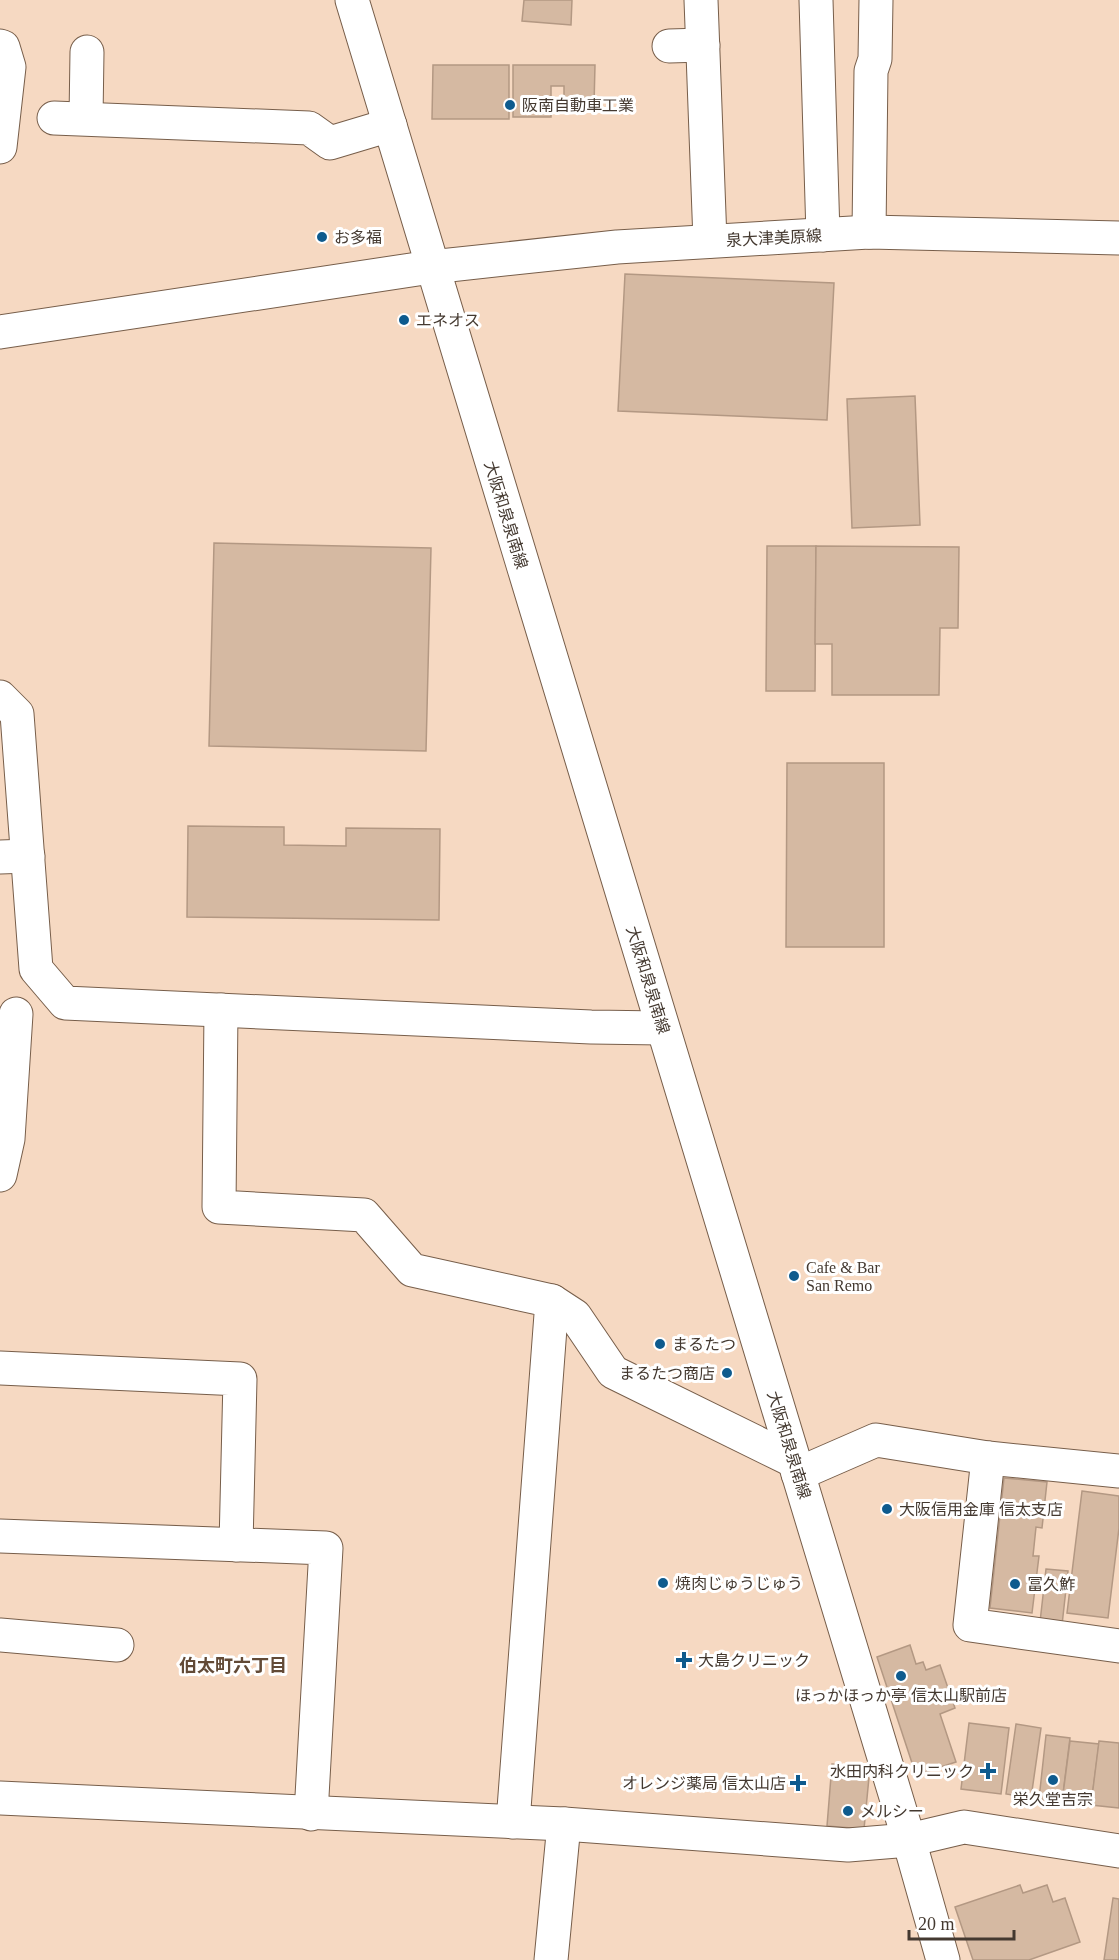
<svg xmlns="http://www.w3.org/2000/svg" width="1119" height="1960" font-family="'Times New Roman','Noto Sans JP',serif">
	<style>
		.building { fill: #d5b9a2; stroke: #b39883; stroke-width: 1.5 }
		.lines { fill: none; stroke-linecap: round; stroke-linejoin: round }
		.minor-casing { stroke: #775e4a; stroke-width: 35 }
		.major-casing { stroke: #775e4a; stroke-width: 35 }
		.minor { stroke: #fff; stroke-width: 33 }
		.major { stroke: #fff; stroke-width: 33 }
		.poi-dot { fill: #0e5b8e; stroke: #fff; stroke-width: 2 }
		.labels { text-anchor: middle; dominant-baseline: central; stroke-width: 6; stroke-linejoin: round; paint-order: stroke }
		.poi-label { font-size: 16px; fill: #443930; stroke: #fff; text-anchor: start }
		.street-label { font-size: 16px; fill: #443930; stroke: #fff }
		.neighbourhood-label { font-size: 18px; font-weight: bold; fill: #624a36; stroke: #fff }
	</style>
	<rect width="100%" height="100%" fill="#f6d9c2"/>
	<g class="building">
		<path d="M524 0H572L571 25 522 21Z"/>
		<path d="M433 65H509V119H432Z"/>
		<path d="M513 65H595L594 105H564V86H551V117H513Z"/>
		<path d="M625 274 834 283 827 420 618 411Z"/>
		<path d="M915 396 920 525 852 528 847 399Z"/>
		<path d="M214 543 431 548 426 751 209 746Z"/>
		<path d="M767 546H816L815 691H766Z"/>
		<path d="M816 546 959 547 958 628H940L939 695H832V644H815Z"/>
		<path d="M787 763H884V947H786Z"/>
		<path d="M188 826 284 827V845L346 846V828L440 829 439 920 187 917Z"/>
		<path d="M1004 1478 1047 1482 1042 1528 1036 1527 1033 1556H1039L1032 1613 990 1608Z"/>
		<path d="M1082 1491 1119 1496V1528L1108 1618 1067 1613Z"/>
		<path d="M1046 1569 1068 1571 1062 1625 1040 1622Z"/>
		<path d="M910 1645 916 1664 923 1662 926 1670 940 1665 955 1708 940 1714 956 1762 916 1775 877 1657Z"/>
		<path d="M969 1723 1009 1728 1001 1794 961 1789Z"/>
		<path d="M1016 1724 1041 1728 1031 1798 1006 1794Z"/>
		<path d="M1046 1735 1070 1738 1062 1802 1039 1799Z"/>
		<path d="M1070 1741 1099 1744 1091 1805 1062 1802Z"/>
		<path d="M1099 1741 1119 1743V1808L1091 1805Z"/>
		<path d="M832 1764 870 1767 864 1829 827 1826Z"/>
		<path d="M1020 1885 1023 1893 1047 1885 1053 1902 1065 1898 1080 1942 1029 1960H973L955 1907Z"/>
		<path d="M1113 1898 1119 1899V1960H1104Z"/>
	</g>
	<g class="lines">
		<defs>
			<g id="minor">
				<path d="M701 0 710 241"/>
				<path d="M816 0 823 235"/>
				<path d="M0 46 3 47 9 67 0 147"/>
				<path d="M669 46 703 45"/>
				<path d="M54 118 309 128 330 143 390 125"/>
				<path d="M86 118 87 52"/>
				<path d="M869 232 871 71 875 59 876 0"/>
				<path d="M0 332 431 267"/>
				<path d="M0 697 17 714 36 969 65 1003 591 1027 662 1028"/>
				<path d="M0 857 28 856"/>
				<path d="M221 1010 219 1207 364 1215 412 1270 552 1301 513 1822"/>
				<path d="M0 1175 8 1139 16 1014"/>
				<path d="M552 1301 575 1316 613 1372 794 1461"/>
				<path d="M0 1368 240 1379 236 1545"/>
				<path d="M988 1458 970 1625 1119 1646"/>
				<path d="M798 1474 876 1440 988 1458 1119 1471"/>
				<path d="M0 1536 326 1548 311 1814"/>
				<path d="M0 1635 117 1645"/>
				<path d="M0 1798 564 1824 848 1845 909 1840 964 1827 1119 1851"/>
				<path d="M551 1960 564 1824"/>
			</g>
			<g id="major">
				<path d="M352 0 909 1840 943 1960"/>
				<path d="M431 267 617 247 869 232 1119 238"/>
			</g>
		</defs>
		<use href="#minor" class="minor-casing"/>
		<use href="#major" class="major-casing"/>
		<use href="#minor" class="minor"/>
		<use href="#major" class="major"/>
	</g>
	<g class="poi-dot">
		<circle cx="510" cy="105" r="6"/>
		<circle cx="322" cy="237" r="6"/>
		<circle cx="404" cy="320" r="6"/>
		<circle cx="794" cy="1276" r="6"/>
		<circle cx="660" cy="1344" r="6"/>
		<circle cx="727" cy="1373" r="6"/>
		<circle cx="887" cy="1509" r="6"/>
		<circle cx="663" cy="1583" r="6"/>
		<circle cx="1015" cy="1584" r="6"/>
		<path d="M681 1651h6v6h6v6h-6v6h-6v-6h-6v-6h6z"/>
		<circle cx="901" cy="1676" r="6"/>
		<path d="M985 1762h6v6h6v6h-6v6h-6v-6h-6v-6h6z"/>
		<circle cx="1053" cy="1780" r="6"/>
		<path d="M795 1774h6v6h6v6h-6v6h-6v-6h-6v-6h6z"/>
		<circle cx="848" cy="1811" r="6"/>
	</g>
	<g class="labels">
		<g class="poi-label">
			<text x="522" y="105">阪南自動車工業</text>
			<text x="334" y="237">お多福</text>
			<text x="416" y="320">エネオス</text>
			<text x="806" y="1267">Cafe &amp; Bar<tspan x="806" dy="18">San Remo</tspan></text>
			<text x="672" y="1344">まるたつ</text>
			<text x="715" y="1373" text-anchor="end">まるたつ商店</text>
			<text x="899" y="1509">大阪信用金庫 信太支店</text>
			<text x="675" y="1583">焼肉じゅうじゅう</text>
			<text x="1027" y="1584">冨久鮓</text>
			<text x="698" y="1660">大島クリニック</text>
			<text x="901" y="1695" text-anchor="middle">ほっかほっか亭 信太山駅前店</text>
			<text x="974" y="1771" text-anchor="end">水田内科クリニック</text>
			<text x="786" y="1783" text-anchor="end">オレンジ薬局 信太山店</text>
			<text x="1053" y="1799" text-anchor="middle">栄久堂吉宗</text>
			<text x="860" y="1811">メルシー</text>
		</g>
		<g class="street-label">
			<text transform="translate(774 238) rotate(-3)">泉大津美原線</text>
			<text transform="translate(506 515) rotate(73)">大阪和泉泉南線</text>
			<text transform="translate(648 980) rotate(73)">大阪和泉泉南線</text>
			<text transform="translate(789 1445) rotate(73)">大阪和泉泉南線</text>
		</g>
		<g class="neighbourhood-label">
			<text x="233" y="1666">伯太町六丁目</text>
		</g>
	</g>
	<path d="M909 1930v9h105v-9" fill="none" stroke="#443930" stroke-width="3"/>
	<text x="918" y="1930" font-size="18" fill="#443930" stroke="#ffffff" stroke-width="4.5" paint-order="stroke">20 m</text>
</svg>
